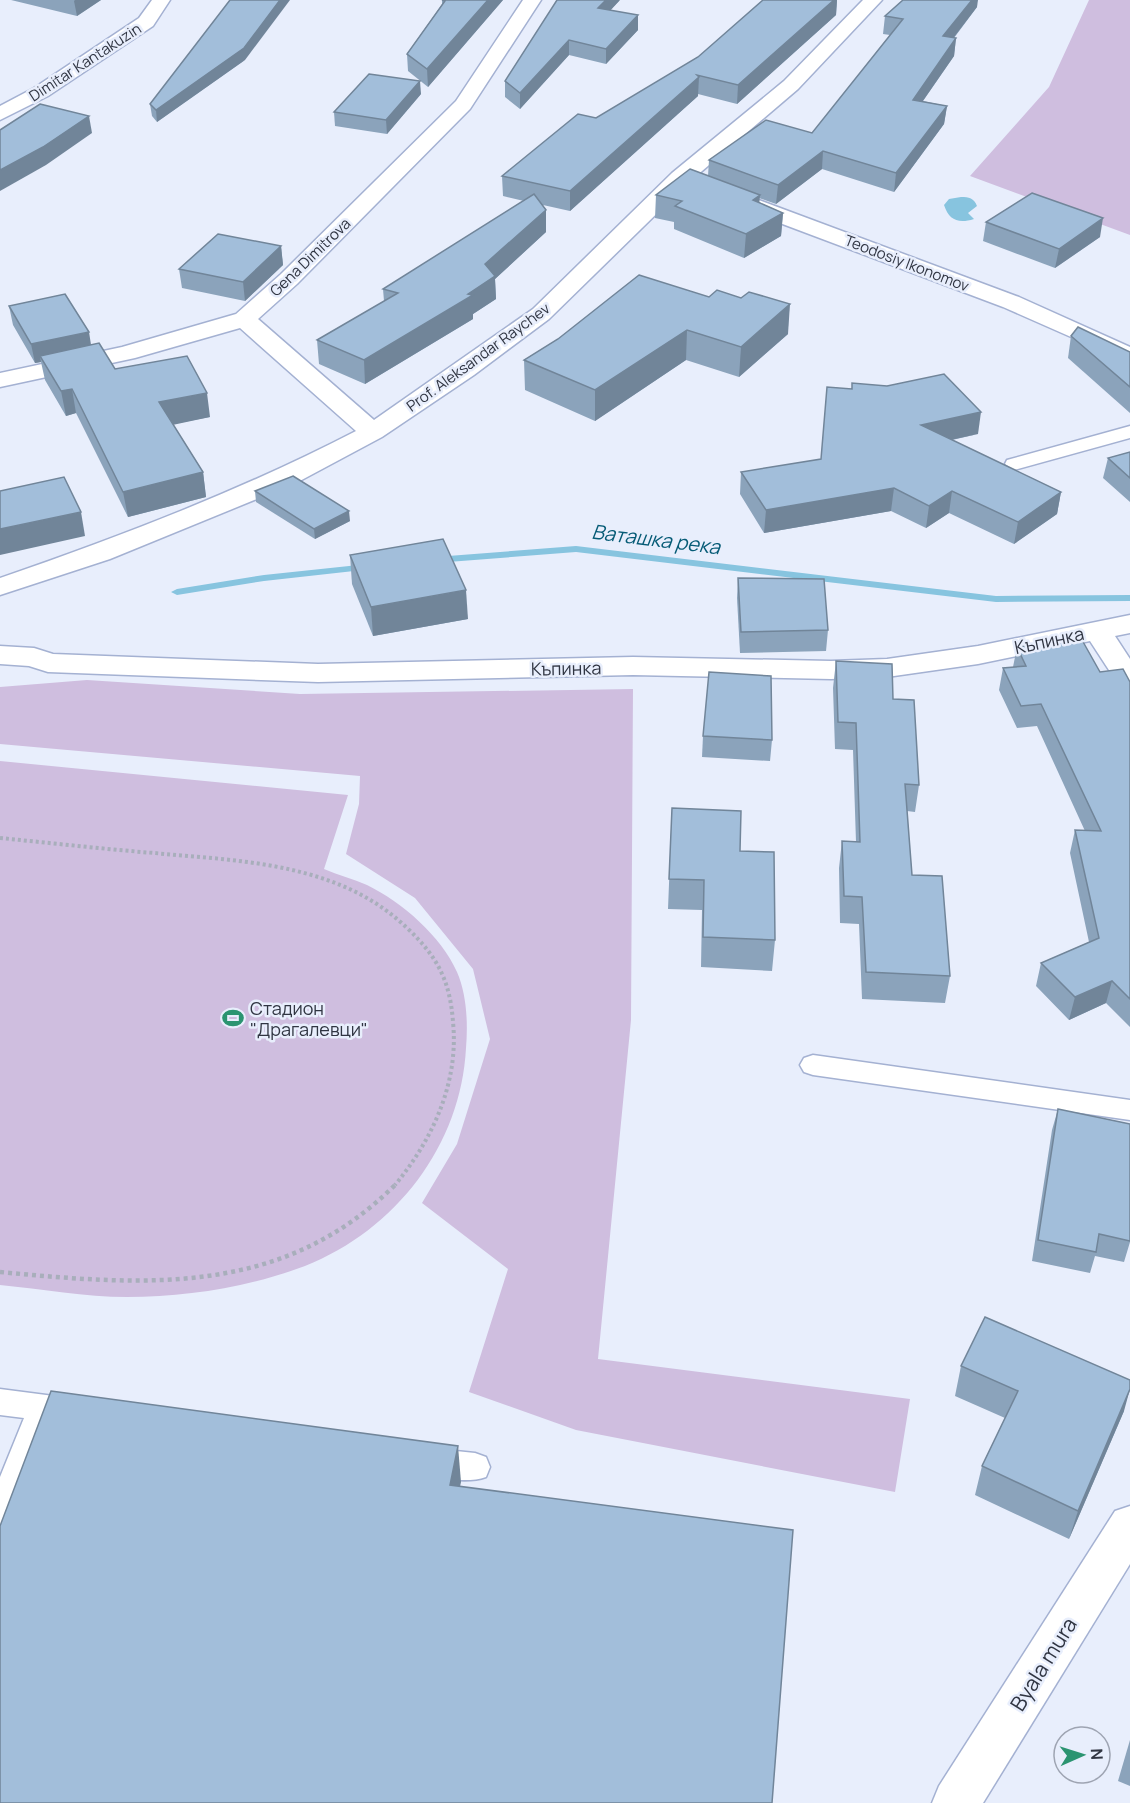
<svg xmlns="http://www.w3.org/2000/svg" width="1130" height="1803" font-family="Manrope,sans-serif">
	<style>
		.green { fill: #cfbedf }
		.water { fill: #87c4df }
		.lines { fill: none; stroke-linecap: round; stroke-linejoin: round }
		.stream { fill: #87c4df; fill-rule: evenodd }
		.lane-casing { stroke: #a4b1d2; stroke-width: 3 }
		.street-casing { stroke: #a4b1d2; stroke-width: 3 }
		.path-far1 { stroke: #a8aebb; stroke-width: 4; stroke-dasharray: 3 3; stroke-linecap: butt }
		.path { stroke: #a8aebb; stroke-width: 4.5; stroke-dasharray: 4 4; stroke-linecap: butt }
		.lane { fill: #fff; fill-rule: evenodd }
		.street { fill: #fff; fill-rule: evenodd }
		.wall { fill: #8ba3bb }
		.shaded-wall { fill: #718599 }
		.building { fill: #a2beda; stroke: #718599; stroke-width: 1.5 }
		.labels { text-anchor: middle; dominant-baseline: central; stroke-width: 5; stroke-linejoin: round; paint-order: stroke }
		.far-street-label { font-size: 15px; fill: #303542; stroke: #e8eefc }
		.street-label { font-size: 18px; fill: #303542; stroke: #e8eefc }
		.poi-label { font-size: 18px; fill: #303542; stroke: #e8eefc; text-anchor: start }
		.water-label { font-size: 20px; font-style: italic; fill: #065b76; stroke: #e8eefc }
		.near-street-label { font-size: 21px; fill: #303542; stroke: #e8eefc }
	</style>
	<rect width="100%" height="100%" fill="#e8eefc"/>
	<g class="green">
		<path d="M1089 0H1130V235L970 176 1049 87Z"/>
		<path d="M87 680 300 694 633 689 631 1020 598 1359 910 1399 895 1492 576 1430 469 1392 508 1269 422 1203 457 1144 490 1039 473 969 415 898 346 854 359 804 360 776 0 744V687Z"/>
		<path d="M0 761 348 795 324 869C338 875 353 879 367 885 402 902 441 936 457 972 467 995 468 1024 466 1048 461 1145 396 1230 305 1266 249 1287 187 1297 127 1297 85 1297 42 1289 0 1285Z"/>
	</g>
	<path class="water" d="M961 197C969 197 974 198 977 206L968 213 974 219C958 224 949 220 944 205L949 199Z"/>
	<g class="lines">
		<g class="stream">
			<path d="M576 546 996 596 1130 595V601L996 602 576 552 435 563 429 560 435 557Z"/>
			<path d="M368 564 374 567 372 569 264 581 177 595 171 592 177 589 264 575Z"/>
		</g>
		<defs>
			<g id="lane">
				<path d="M1130 426V438L1014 470 1005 464 1007 460Z"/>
				<path d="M813 1055 1130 1100V1120L813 1075 804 1072 800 1065 804 1058Z"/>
				<path d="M0 1389 77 1399 88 1403 92 1412 88 1421 77 1425 53 1422 11 1526 0 1530V1477L24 1418 0 1415Z"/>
				<path d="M427 1448 475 1453 486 1457 490 1467 486 1477C466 1484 436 1478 416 1471L412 1461 416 1451Z"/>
			</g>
			<g id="street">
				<path d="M152 0H170L153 26 48 96 0 120V106L34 88 139 18Z"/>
				<path d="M523 0H541L470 109 297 284 258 319 374 420 533 309 672 173 784 81 863 0H882L798 89 688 183 549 319 474 375 382 437 296 483 110 559 0 595V578C122 536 242 490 356 431L240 328 135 358 0 387V373L122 347 236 314 281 274 456 101Z"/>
				<path d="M740 193 1019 297 1130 347V363L1003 307 732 205 729 200 732 195Z"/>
				<path d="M1130 615V633L1115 636 1130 659V690L1120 687 1090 641 978 664 887 677 831 679 633 675 318 682 48 672 29 666 0 664V646L34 648 53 654 318 664 633 657 831 661 887 659 978 646Z"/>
				<path d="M1130 1506V1564L983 1803H932L939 1786 1115 1511Z"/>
			</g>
		</defs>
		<use href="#lane" class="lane-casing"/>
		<use href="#street" class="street-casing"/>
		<path class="path-far1" d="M0 838C51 843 103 849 154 853 242 861 339 863 406 927 437 956 450 980 453 1022 459 1082 433 1139 395 1185"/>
		<path class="path" d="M0 1272C147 1286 284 1297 397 1183"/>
		<use href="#lane" class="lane"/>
		<use href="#street" class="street"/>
	</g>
	<g class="wall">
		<path d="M11 0H101L77 16Z"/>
		<path d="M503 0 428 87 408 71 407 54 442 4V1Z"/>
		<path d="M620 0 610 10 638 30 606 64 569 55 520 109 505 97V81Z"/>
		<path d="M763 0H837L836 15 737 104 698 94V96L570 211 543 205 546 210V232L495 279 496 299 473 314V319L365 384 319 364 317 340 384 301 383 289 524 201 503 196 502 176 596 118 698 57Z"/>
		<path d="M977 7 954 38H956L954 56 923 101 947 106 944 124 894 192 822 169 776 204 759 198V202L783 213 781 236 744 258 674 229V222L655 218 656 195 708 176 709 160 812 133 890 35 883 34 885 16Z"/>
		<path d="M245 60 157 122 152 116 150 104Z"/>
		<path d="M421 94 387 134 335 126 334 112Z"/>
		<path d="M986 222 1100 237 1055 268 983 241Z"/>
		<path d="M281 246 283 265 245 301 182 288 179 269Z"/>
		<path d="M639 275 788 334 739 377 686 360 595 421 525 390 524 360 558 339Z"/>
		<path d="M9 306 91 345 115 369 210 417 173 424 203 472 206 497 128 517 76 413 66 416 45 380 41 362 35 363 13 325Z"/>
		<path d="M1071 336 1130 352V413L1068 358Z"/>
		<path d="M978 434 952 440 1061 492 1057 514 1014 544 949 513 926 528 891 511 764 533 740 494 741 472Z"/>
		<path d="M1130 452V502L1103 478 1108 458Z"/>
		<path d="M255 491 350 521 315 539 256 502Z"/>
		<path d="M350 555 468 619 373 636 352 584Z"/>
		<path d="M738 578 828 630 826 651 740 653 737 598Z"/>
		<path d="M1017 647 1100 672 1130 682V1027L1106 1003 1069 1020 1036 986 1041 963 1089 942 1070 853 1075 830 1085 831 1037 726 1017 728 999 690 1003 668 1013 667Z"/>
		<path d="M836 661 893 699 919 785 915 812 907 811 912 875 950 976 945 1003 862 999 859 924 840 923 839 868 842 841 856 842 853 750 835 749 833 688Z"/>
		<path d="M703 736 772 740 770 761 702 757Z"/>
		<path d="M672 808 740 851 775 940 772 971 701 967 702 910 668 909Z"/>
		<path d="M1058 1109 1130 1124V1242L1124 1262 1095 1256 1090 1273 1032 1261 1052 1130Z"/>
		<path d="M961 1366 1124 1411 1069 1539 975 1495 982 1466 1005 1418 955 1396Z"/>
		<path d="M1130 1740V1786L1118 1781Z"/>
	</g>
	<g class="shaded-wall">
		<path d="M75 0H101L77 16 74 1Z"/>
		<path d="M280 0H290L245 60 157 122 156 110Z"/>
		<path d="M488 0H503L428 87 427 69Z"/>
		<path d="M606 0H620L598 24V8Z"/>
		<path d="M834 0H837L836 15 737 104 738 85Z"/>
		<path d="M972 0H978L977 7 941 54 943 36Z"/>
		<path d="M638 15V30L606 64V49Z"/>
		<path d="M956 38 954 56 911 118 913 100Z"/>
		<path d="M569 40V55L520 109V93Z"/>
		<path d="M699 77 698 96 570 211V191Z"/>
		<path d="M420 81 421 94 387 134 386 120Z"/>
		<path d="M947 106 944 124 894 192 896 173Z"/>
		<path d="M89 116 92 133 46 165 0 191V170Z"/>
		<path d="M823 151 822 169 776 204 778 185Z"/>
		<path d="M760 195 758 218 753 200Z"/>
		<path d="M546 210V232L495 279 496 299 473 314V319L365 384 364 360 468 294 485 264Z"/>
		<path d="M783 213 781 236 744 258 746 234Z"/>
		<path d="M1103 218 1100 237 1055 268 1059 249Z"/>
		<path d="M281 246 283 265 245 301 243 282Z"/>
		<path d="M790 304 788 334 739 377 741 347Z"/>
		<path d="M687 330 686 360 595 421V390Z"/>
		<path d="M89 332 92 351 40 356 41 362 35 363 31 344Z"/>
		<path d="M72 389 76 413 66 416 61 391Z"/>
		<path d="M207 393 210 417 163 427 159 402Z"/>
		<path d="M981 412 978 434 918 447 921 425Z"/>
		<path d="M203 472 206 497 128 517 123 492Z"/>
		<path d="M894 488 891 511 764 533 766 510Z"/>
		<path d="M952 491 949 513 926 528 929 506Z"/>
		<path d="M1061 492 1057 514 1014 544 1018 522Z"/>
		<path d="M349 511 350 521 315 539 314 529Z"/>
		<path d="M81 512 85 536 0 555V529Z"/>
		<path d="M466 590 468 619 373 636 371 607Z"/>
		<path d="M1112 981 1106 1003 1069 1020 1075 997Z"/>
		<path d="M1130 1389 1124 1411 1069 1539 1078 1511Z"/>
		<path d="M458 1446 461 1482 453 1521 450 1485Z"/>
	</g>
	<g class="building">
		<path d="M230 0H280L244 48 156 110 150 104Z"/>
		<path d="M442 0H488L427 69 407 54 445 1Z"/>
		<path d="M557 0H606L598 8 638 15 606 49 569 40 520 93 505 81Z"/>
		<path d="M763 0H834L738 85 697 75 699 77 570 191 502 176 578 114 596 118 698 57Z"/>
		<path d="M903 0H972L943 36 956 38 913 100 947 106 896 173 823 151 778 185 709 160 766 120 812 133 903 19 885 16Z"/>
		<path d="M369 74 420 81 386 120 334 112Z"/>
		<path d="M40 104 89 116 43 147 0 170V130Z"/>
		<path d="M690 169 760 195 753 200 783 213 746 234 675 206 682 201 656 195Z"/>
		<path d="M1032 193 1103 218 1059 249 986 222Z"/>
		<path d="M534 194 546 210 485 264 495 276 468 294 473 295 364 360 317 340 398 293 383 289Z"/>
		<path d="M218 234 281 246 243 282 179 269Z"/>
		<path d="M639 275 709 297 717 290 741 298 749 292 790 304 741 347 687 330 595 390 524 360 558 339Z"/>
		<path d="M65 294 89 332 31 344 9 306Z"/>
		<path d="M1078 327 1130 352V387L1071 336Z"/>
		<path d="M99 343 115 369 187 356 207 393 159 402 203 472 123 492 72 389 61 391 40 356Z"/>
		<path d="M944 374 981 412 921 425 1061 492 1018 522 952 491 929 506 894 488 766 510 741 472 821 459 827 387 852 389V383L887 386Z"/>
		<path d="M1130 452V478L1108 458Z"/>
		<path d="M293 476 349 511 314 529 255 491Z"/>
		<path d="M64 477 81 512 0 529V491Z"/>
		<path d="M443 539 466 590 371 607 350 555Z"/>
		<path d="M738 578 824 579 828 630 741 632Z"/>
		<path d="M1082 640 1100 672 1123 669 1130 682V999L1112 981 1075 997 1041 963 1099 938 1075 830 1101 831 1041 704 1021 706 1003 668 1026 666 1017 647Z"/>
		<path d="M836 661 892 664 893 699 914 700 919 785 905 784 912 875 942 876 950 976 866 972 862 897 844 896 842 841 860 842 856 723 838 722Z"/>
		<path d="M709 672 771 676 772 740 703 736Z"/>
		<path d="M672 808 741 811 740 851 774 852 775 940 703 937 704 880 669 879Z"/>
		<path d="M1058 1109 1130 1124V1241L1099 1234 1096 1252 1038 1240Z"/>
		<path d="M985 1317 1130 1380V1389L1078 1511 982 1466 1018 1391 961 1366Z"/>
		<path d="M51 1391 458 1446 450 1485 793 1530 772 1803H0V1526Z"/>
	</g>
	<defs>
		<symbol id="stadium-bare" viewBox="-9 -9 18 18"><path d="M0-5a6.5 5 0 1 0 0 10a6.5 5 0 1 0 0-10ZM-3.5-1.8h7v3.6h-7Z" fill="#2b9471" stroke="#e8eefc" stroke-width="2.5" paint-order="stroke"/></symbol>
	</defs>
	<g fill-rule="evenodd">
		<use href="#stadium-bare" x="218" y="1003" width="30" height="30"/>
	</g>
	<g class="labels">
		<g class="far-street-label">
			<text transform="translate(85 62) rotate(-33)">Dimitar Kantakuzin</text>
			<text transform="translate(310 257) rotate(-44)">Gena Dimitrova</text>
			<text transform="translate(907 263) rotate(21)">Teodosiy Ikonomov</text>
			<text transform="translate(478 357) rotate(-36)">Prof. Aleksandar Raychev</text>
		</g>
		<g class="street-label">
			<text transform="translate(1049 640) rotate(-12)">Къпинка</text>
			<text transform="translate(566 668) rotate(-1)">Къпинка</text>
		</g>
		<g class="poi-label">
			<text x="250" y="1008">Стадион<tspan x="250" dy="21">"Драгалевци"</tspan></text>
		</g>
		<g class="water-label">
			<text transform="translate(656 539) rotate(7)">Ваташка река</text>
		</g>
		<g class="near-street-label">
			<text transform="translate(1043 1664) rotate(-58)">Byala mura</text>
		</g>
	</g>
	<g transform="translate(1082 1755) rotate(87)"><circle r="28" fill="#e8eefc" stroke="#9ea4b2" stroke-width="1.5"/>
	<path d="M0-4.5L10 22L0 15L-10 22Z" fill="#2b9471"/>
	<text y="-9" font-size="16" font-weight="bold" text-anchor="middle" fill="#303542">N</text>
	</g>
</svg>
